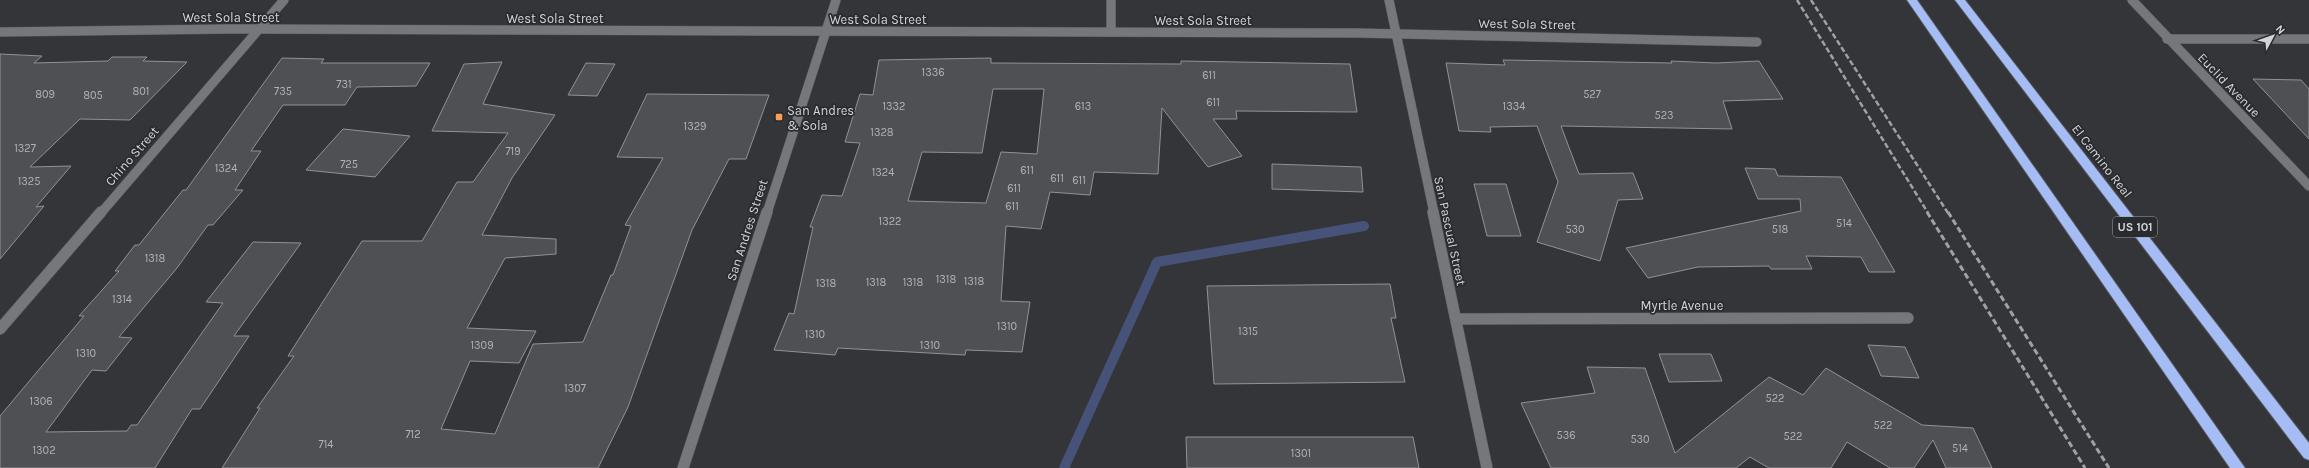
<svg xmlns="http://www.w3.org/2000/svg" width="2309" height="468" font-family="Karla,sans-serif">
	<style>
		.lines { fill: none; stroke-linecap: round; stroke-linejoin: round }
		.stream { stroke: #465278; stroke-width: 10 }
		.building { fill: #4e5054; stroke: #909296; fill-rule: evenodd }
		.street-far1-casing { stroke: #535457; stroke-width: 10 }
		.street-casing { stroke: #535457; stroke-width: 12 }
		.secondary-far1-casing { stroke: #535457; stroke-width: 10 }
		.secondary-casing { stroke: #535457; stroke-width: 12 }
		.highway-casing { stroke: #535457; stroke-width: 2 }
		.street-far1 { stroke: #75777b; stroke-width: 9 }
		.street { stroke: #75777b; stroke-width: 11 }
		.secondary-far1 { stroke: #75777b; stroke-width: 9 }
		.secondary { stroke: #75777b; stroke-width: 11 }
		.highway { fill: #a5bdf4; fill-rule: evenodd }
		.rail-far1 { stroke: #a0a1a4; stroke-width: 2.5; stroke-dasharray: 5.5 2.5; stroke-linecap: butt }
		.rail { stroke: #a0a1a4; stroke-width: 3; stroke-dasharray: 6 3; stroke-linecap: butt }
		.poi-dot { fill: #fc9d54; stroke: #2a2b2f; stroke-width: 1.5 }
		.labels { text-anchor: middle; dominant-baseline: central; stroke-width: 3.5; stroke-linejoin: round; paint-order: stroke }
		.number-label { font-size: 11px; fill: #b2b3b6 }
		.shield { fill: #2a2b2f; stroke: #a0a1a4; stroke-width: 1 }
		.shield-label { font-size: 12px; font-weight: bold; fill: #d3d4d6 }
		.street-label { font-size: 13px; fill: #d3d4d6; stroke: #2a2b2f }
		.poi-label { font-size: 13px; fill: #d3d4d6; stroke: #2a2b2f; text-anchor: start }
	</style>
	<rect width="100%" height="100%" fill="#343539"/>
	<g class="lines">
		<path class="stream" d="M1064 468 1157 262 1364 226"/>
	</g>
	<g class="building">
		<path d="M0 54 42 56 34 63 108 61 112 57H147L143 61 187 62 130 120 80 119 30 167 71 166 36 207 44 206 0 259Z"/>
		<path d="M282 58 324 59 321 63H430L416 86 357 87 345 105H283L251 151H261L235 190H243L213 225H208L177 268 119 337 132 338 106 371 92 370 46 432 127 431 131 425H137L223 303 206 302 253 242 301 243 234 336H249L200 409H192L155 468H0V416L84 316H79L119 271H115L135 245H139L183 190H186Z"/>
		<path d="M991 58V63L1181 64V61L1350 64 1357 112 1236 111 1237 119H1213L1242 156 1208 167 1162 108 1158 174 1094 172 1090 195 1050 192 1041 229 1006 226 1001 301 1030 302 1022 352 966 350 965 355 838 348 835 355 774 350 789 313 794 314 813 227H810L822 195 842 196 860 143 845 142 860 94 873 95 879 60ZM993 89H1044L1037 154 1001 152 986 203 908 201 922 152 982 153Z"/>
		<path d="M1503 60 1672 63 1671 61 1716 63 1759 61 1783 99 1723 101 1732 129 1561 126 1579 174 1633 173 1643 199 1618 200 1600 261 1537 242 1558 182 1537 126 1490 127 1491 132 1459 131 1446 63 1505 65Z"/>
		<path d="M502 62 483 104 555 115 512 178 482 235 556 239V254L505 258 467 328 536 331 519 363 470 361 441 429 495 434 533 344 583 342 611 275H613L631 226 625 225 663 158 617 157 647 94 769 95 746 159H729L692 230 628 407 598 468H222L260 408H257L294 356H288L362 241H422L457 182H473L508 133 432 131 464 64Z"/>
		<path d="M586 63 615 64 597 96 568 95Z"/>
		<path d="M2253 79 2301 80 2309 89V139Z"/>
		<path d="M343 129 410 136 375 177 306 170Z"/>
		<path d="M1272 164 1361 167 1363 192 1272 189Z"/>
		<path d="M1745 168 1775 169 1778 176 1841 177 1895 272H1869L1861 257 1806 256 1812 269H1771L1769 266 1698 267 1648 278 1626 248 1801 211 1800 199H1758Z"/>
		<path d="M1474 184H1506L1521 236H1487Z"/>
		<path d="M1390 284 1396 318H1391L1405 382 1214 384 1207 286Z"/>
		<path d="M1868 345 1905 347 1919 378 1881 376Z"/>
		<path d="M1659 354H1711L1722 381 1669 382Z"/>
		<path d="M1587 367 1645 368 1675 453 1769 377 1803 395 1826 368 1922 425 1973 428 1992 468H1946L1933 440 1914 468H1890L1847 442 1831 468H1769L1750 457 1736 468H1551L1521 403 1595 393Z"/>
		<path d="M1186 437H1413L1419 468H1187Z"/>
	</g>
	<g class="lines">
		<defs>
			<g id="street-far1">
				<path d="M1111 0V32"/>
				<path d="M1389 0 1434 213"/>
				<path d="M2132 0 2309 186"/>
				<path d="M0 32 227 29 1356 33 1757 42"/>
				<path d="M2167 39H2309"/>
				<path d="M101 213 284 0"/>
			</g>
			<g id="street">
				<path d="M1433 212 1487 468"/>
				<path d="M1456 319 1908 318"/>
				<path d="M0 329 101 212"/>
			</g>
			<path id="secondary-far1" d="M767 213 836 0"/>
			<path id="secondary" d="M683 468 767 212"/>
			<g id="highway">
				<path d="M1907 0H1917L2245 468H2230Z"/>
				<path d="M1955 0H1965L2309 443V460L2304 458Z"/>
			</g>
		</defs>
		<use href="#street-far1" class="street-far1-casing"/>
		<use href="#street" class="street-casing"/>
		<use href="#secondary-far1" class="secondary-far1-casing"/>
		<use href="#secondary" class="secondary-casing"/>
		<use href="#highway" class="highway-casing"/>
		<use href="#street-far1" class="street-far1"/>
		<use href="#street" class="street"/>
		<use href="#secondary-far1" class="secondary-far1"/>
		<use href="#secondary" class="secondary"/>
		<use href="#highway" class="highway"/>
		<g class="rail-far1">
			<path d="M1797 0 1928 213"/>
			<path d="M1811 0 1948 213"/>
		</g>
		<g class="rail">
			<path d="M1927 212 2085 468"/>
			<path d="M1948 212 2109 468"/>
		</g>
	</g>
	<rect class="poi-dot" x="775" y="113" width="8" height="8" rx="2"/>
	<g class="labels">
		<g class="number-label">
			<text x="933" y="72">1336</text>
			<text x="1209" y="75">611</text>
			<text x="344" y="84">731</text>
			<text x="141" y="91">801</text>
			<text x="283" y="91">735</text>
			<text x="45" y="94">809</text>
			<text x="1592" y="94">527</text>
			<text x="93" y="95">805</text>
			<text x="1213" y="102">611</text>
			<text x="894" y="106">1332</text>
			<text x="1083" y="106">613</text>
			<text x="1514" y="106">1334</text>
			<text x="1664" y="115">523</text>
			<text x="695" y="126">1329</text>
			<text x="882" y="132">1328</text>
			<text x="25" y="148">1327</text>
			<text x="513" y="151">719</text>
			<text x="349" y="164">725</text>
			<text x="226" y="168">1324</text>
			<text x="1027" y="170">611</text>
			<text x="883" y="172">1324</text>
			<text x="1057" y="178">611</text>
			<text x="1079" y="180">611</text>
			<text x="29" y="181">1325</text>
			<text x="1014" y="188">611</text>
			<text x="1012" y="206">611</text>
			<text x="890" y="221">1322</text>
			<text x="1844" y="223">514</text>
			<text x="1575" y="229">530</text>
			<text x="1780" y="229">518</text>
			<text x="155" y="258">1318</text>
			<text x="946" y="279">1318</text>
			<text x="974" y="281">1318</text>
			<text x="876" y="282">1318</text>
			<text x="913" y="282">1318</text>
			<text x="826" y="283">1318</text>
			<text x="122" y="299">1314</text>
			<text x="1007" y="326">1310</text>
			<text x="1248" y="331">1315</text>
			<text x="815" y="334">1310</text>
			<text x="482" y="345">1309</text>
			<text x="930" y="345">1310</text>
			<text x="86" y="353">1310</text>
			<text x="575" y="388">1307</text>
			<text x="1775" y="398">522</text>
			<text x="41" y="401">1306</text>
			<text x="1883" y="425">522</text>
			<text x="413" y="434">712</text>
			<text x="1566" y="435">536</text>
			<text x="1793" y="436">522</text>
			<text x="1640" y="439">530</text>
			<text x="326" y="444">714</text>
			<text x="1960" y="448">514</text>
			<text x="44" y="450">1302</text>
			<text x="1301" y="453">1301</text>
		</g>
		<rect class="shield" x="2113" y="217" width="44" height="20" rx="3"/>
		<g class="shield-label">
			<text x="2135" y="227">US 101</text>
		</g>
		<g class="street-label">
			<text x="231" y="17">West Sola Street</text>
			<text x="555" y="18">West Sola Street</text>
			<text x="878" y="19">West Sola Street</text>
			<text x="1203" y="20">West Sola Street</text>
			<text transform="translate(1527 24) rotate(1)">West Sola Street</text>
			<text transform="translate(2229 85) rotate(46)">Euclid Avenue</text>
			<text transform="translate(132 156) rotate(-49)">Chino Street</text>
			<text transform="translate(2102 161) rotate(52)">El Camino Real</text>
			<text transform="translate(747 230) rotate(-72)">San Andres Street</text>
			<text transform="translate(1450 231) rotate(78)">San Pascual Street</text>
			<text x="1682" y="305">Myrtle Avenue</text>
		</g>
		<g class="poi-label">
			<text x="787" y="110">San Andres<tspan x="787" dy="15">&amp; Sola</tspan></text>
		</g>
	</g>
	<g transform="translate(2273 36) rotate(49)" stroke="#2a2b2f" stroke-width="3" paint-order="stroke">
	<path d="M0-3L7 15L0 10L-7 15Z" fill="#d3d4d6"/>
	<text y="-6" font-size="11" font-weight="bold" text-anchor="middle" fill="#d3d4d6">N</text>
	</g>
</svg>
